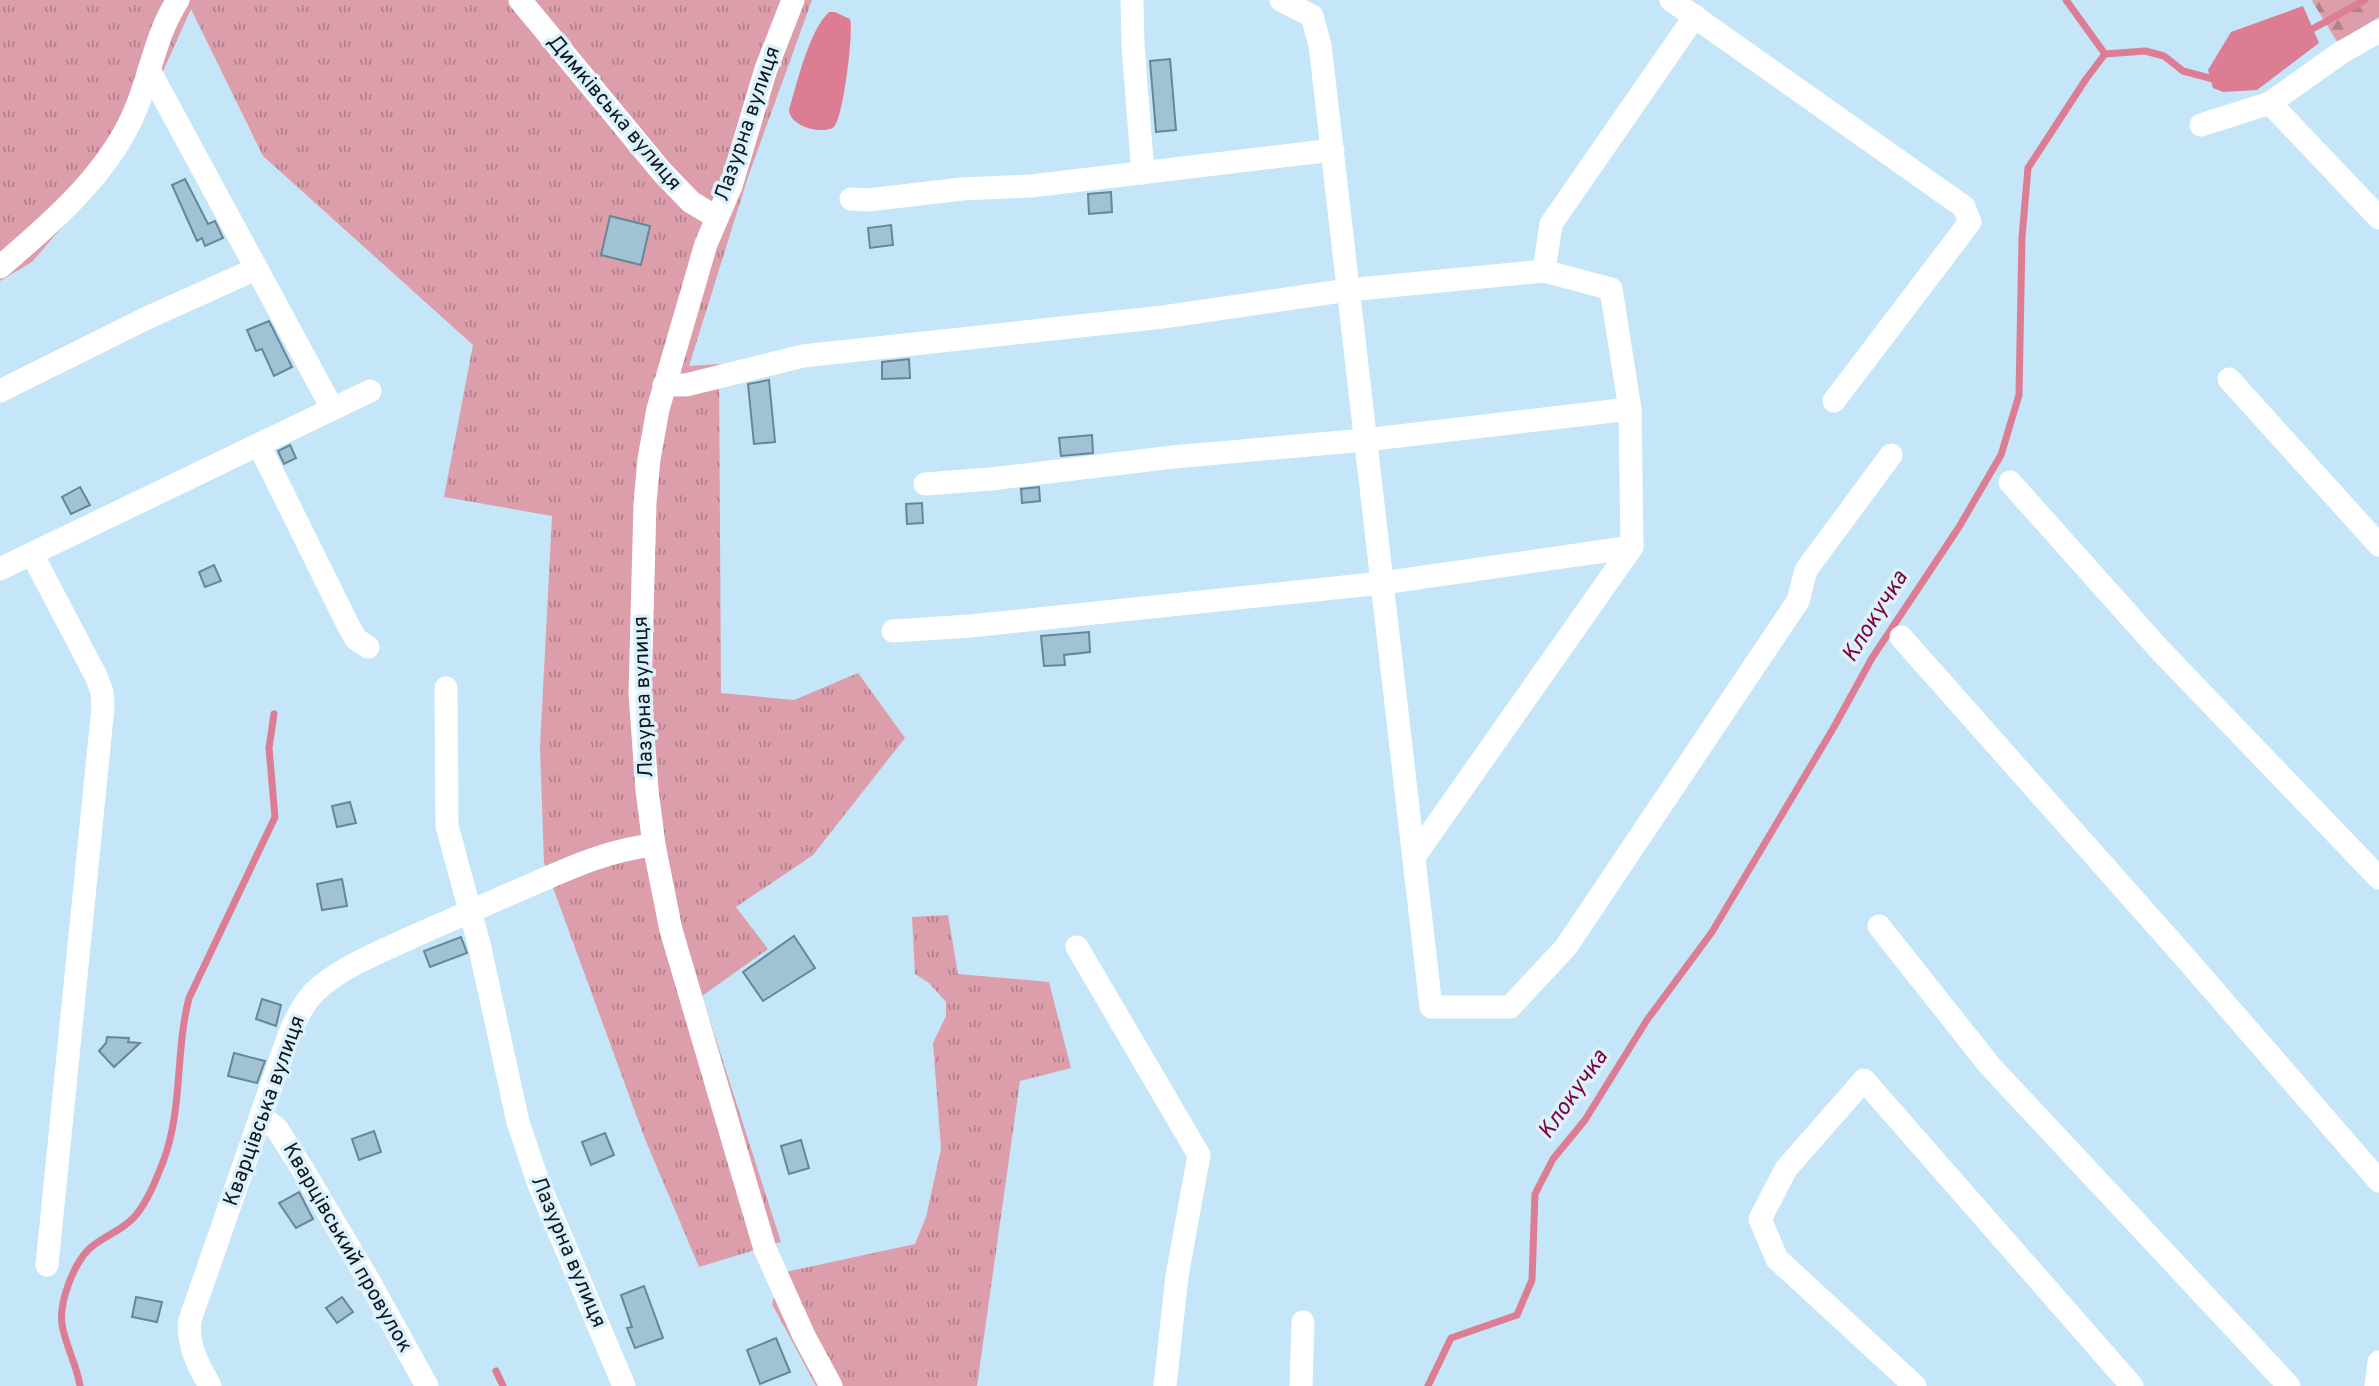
<svg xmlns="http://www.w3.org/2000/svg" width="2379" height="1386" font-family="Overpass,sans-serif">
	<style>
		.grass { fill: url(#grass-tufts) }
		.forest { fill: url(#forest-firs) }
		.water { fill: #dd7d94 }
		.lines { fill: none; stroke-linecap: round; stroke-linejoin: round }
		.stream { stroke: #dd7d94; stroke-width: 7 }
		.building { fill: #a1c2d4; stroke: #678697; stroke-width: 2 }
		.minor { stroke: #fff; stroke-width: 23 }
		.labels { text-anchor: middle; dominant-baseline: central; stroke-width: 7; stroke-linejoin: round; paint-order: stroke }
		.street-label { font-size: 21px; fill: #0d1920; stroke: #dcf1fc }
		.water-label { font-size: 23px; font-style: italic; fill: #7d0337; stroke: #dcf1fc }
	</style>
	<defs>
		<pattern id="grass-tufts" width="24" height="20" patternUnits="userSpaceOnUse" patternTransform="scale(1.75)"><rect width="24" height="20" fill="#dd9eab"/><path d="M3 7l-1-3M5 7V3M7 7l1-3M15 17l-1-3M17 17v-4M19 17l1-3" fill="none" stroke="#b2808b"/></pattern>
		<pattern id="forest-firs" width="22" height="20" patternUnits="userSpaceOnUse" patternTransform="scale(1.75)"><rect width="22" height="20" fill="#dd9eab"/><path d="M5 1l3.5 6h-7zM16 11l3.5 6h-7z" fill="#b2808b"/></pattern>
	</defs>
	<rect width="100%" height="100%" fill="#c4e6f8"/>
	<g class="grass">
		<path d="M0 0H812L748 177 689 366 719 364 721 693 794 700 858 673 905 738 813 855 736 907 768 949 702 996 781 1242 699 1267 645 1139 544 863 540 747 552 516 444 497 473 345 263 156 191 9 133 138 89 196 32 262 0 281Z"/>
		<path d="M948 915 958 974 1049 982 1071 1068 1020 1081 977 1386H816L772 1304 781 1273 915 1244 926 1217 941 1149 933 1043 946 1016V1002L929 983 915 974 912 917Z"/>
	</g>
	<path class="forest" d="M2313 0H2379V17L2338 43 2312 1Z"/>
	<g class="water">
		<path d="M2303 6 2319 43 2257 90 2223 92 2213 88 2208 70 2231 32Z"/>
		<path d="M829 12H835L850 19C854 32 843 119 834 127 823 135 790 127 789 110 797 83 809 31 829 12Z"/>
	</g>
	<g class="lines">
		<g class="stream">
			<path d="M2066 0 2105 54"/>
			<path d="M2305 33 2365 0"/>
			<path d="M496 1371 503 1386"/>
			<path d="M80 1386C77 1365 65 1345 62 1324 59 1302 73 1266 88 1250 102 1236 123 1231 136 1215 148 1200 156 1180 163 1162 183 1110 175 1052 189 998L275 817 269 748 274 714"/>
			<path d="M1428 1386 1451 1338 1517 1315 1532 1280 1535 1194 1553 1159 1585 1120 1647 1020 1712 932 1834 727 1872 658 1959 527 2001 455 2019 395 2022 237 2028 168 2086 79 2105 54 2145 51 2164 56 2183 71 2217 80"/>
		</g>
	</g>
	<g class="building">
		<path d="M1170 59 1176 130 1156 132 1150 61Z"/>
		<path d="M185 179 208 224 215 221 223 238 205 246 202 238 197 241 172 185Z"/>
		<path d="M1111 192 1112 212 1089 214 1088 194Z"/>
		<path d="M610 216 650 226 641 265 601 255Z"/>
		<path d="M891 225 893 245 870 248 868 228Z"/>
		<path d="M269 321 292 367 274 376 262 349 256 351 247 330Z"/>
		<path d="M909 359 910 378 882 379V362Z"/>
		<path d="M769 380 775 442 754 444 748 384Z"/>
		<path d="M1092 435 1093 453 1061 456 1059 438Z"/>
		<path d="M290 445 296 458 284 464 278 451Z"/>
		<path d="M80 487 90 505 71 514 62 497Z"/>
		<path d="M1039 487 1040 501 1022 503 1021 489Z"/>
		<path d="M922 503 923 523 907 524 906 504Z"/>
		<path d="M214 565 221 581 205 587 199 572Z"/>
		<path d="M1089 632 1090 652 1064 655 1065 665 1044 666 1041 636Z"/>
		<path d="M350 802 356 823 337 827 332 806Z"/>
		<path d="M342 879 347 906 322 910 317 884Z"/>
		<path d="M794 936 815 968 763 1001 743 972Z"/>
		<path d="M461 937 467 953 430 967 424 951Z"/>
		<path d="M262 999 281 1005 276 1026 256 1019Z"/>
		<path d="M107 1037 129 1038 128 1042 140 1043 114 1067 99 1051 106 1043Z"/>
		<path d="M234 1053 265 1061 257 1083 228 1076Z"/>
		<path d="M374 1131 381 1152 359 1160 352 1139Z"/>
		<path d="M605 1133 614 1155 591 1165 582 1142Z"/>
		<path d="M801 1140 809 1168 789 1174 781 1146Z"/>
		<path d="M299 1192 313 1219 296 1228 279 1203Z"/>
		<path d="M644 1286 663 1338 635 1348 627 1328 632 1327 621 1295Z"/>
		<path d="M136 1297 162 1302 157 1322 132 1317Z"/>
		<path d="M342 1297 353 1312 337 1323 326 1308Z"/>
		<path d="M776 1338 790 1372 760 1384 747 1350Z"/>
	</g>
	<g class="lines">
		<g class="minor">
			<path d="M520 0 662 172 691 202 716 217"/>
			<path d="M793 0 766 69 731 186 706 244 658 409 649 459 645 503 640 693 647 790 654 845 671 930 765 1249 804 1336 831 1386"/>
			<path d="M1132 0 1133 46 1143 173"/>
			<path d="M1281 0 1312 16 1320 45 1431 1007H1510L1566 947 1798 601 1806 570 1891 455"/>
			<path d="M1671 0 1964 207 1970 222 1834 401"/>
			<path d="M149 70 332 408"/>
			<path d="M2270 103 2379 218"/>
			<path d="M2201 125 2270 103 2342 52 2379 31"/>
			<path d="M851 199 868 200 962 189 1031 186 1333 150"/>
			<path d="M0 267C49 225 103 179 131 120 150 81 154 36 178 0"/>
			<path d="M1544 271 1551 224 1695 16"/>
			<path d="M2229 379 2379 545"/>
			<path d="M664 385H686L803 356 1163 317 1348 290 1544 271 1611 289 1630 409 1632 547 1414 857"/>
			<path d="M0 391 149 317 256 269"/>
			<path d="M259 445 349 627 356 639 368 647"/>
			<path d="M2010 482 2159 649 2379 878"/>
			<path d="M925 484 991 479 1173 457 1365 440 1630 409"/>
			<path d="M32 554 96 676 102 692 103 707 47 1265"/>
			<path d="M0 569 370 391"/>
			<path d="M893 631 970 626 1382 583 1632 547"/>
			<path d="M1901 637 2182 954 2379 1181"/>
			<path d="M446 688 447 826 479 944 518 1122 538 1182 624 1386"/>
			<path d="M1879 926 1990 1066 2289 1386"/>
			<path d="M1077 947 1199 1155 1177 1276 1165 1386"/>
			<path d="M261 1116 277 1129 300 1165 369 1281 427 1386"/>
			<path d="M210 1386C198 1365 187 1345 190 1320L289 1035C297 1017 305 999 321 986 347 965 380 952 410 938 441 924 472 911 503 897 552 877 601 850 654 845"/>
			<path d="M1301 1386 1303 1322"/>
			<path d="M1915 1386 1777 1259 1760 1219 1786 1169 1864 1080 2132 1386"/>
			<path d="M2376 1386 2379 1362"/>
		</g>
	</g>
	<g class="labels">
		<g class="street-label">
			<text transform="translate(614 113) rotate(50)">Димківська вулиця</text>
			<text transform="translate(748 124) rotate(-71)">Лазурна вулиця</text>
			<text transform="translate(644 697) rotate(-92)">Лазурна вулиця</text>
			<text transform="translate(265 1111) rotate(-70)">Кварцівська вулиця</text>
			<text transform="translate(347 1248) rotate(60)">Кварцівський провулок</text>
			<text transform="translate(568 1252) rotate(67)">Лазурна вулиця</text>
		</g>
		<g class="water-label">
			<text transform="translate(1876 617) rotate(-58)">Клокучка</text>
			<text transform="translate(1574 1095) rotate(-55)">Клокучка</text>
		</g>
	</g>
</svg>
